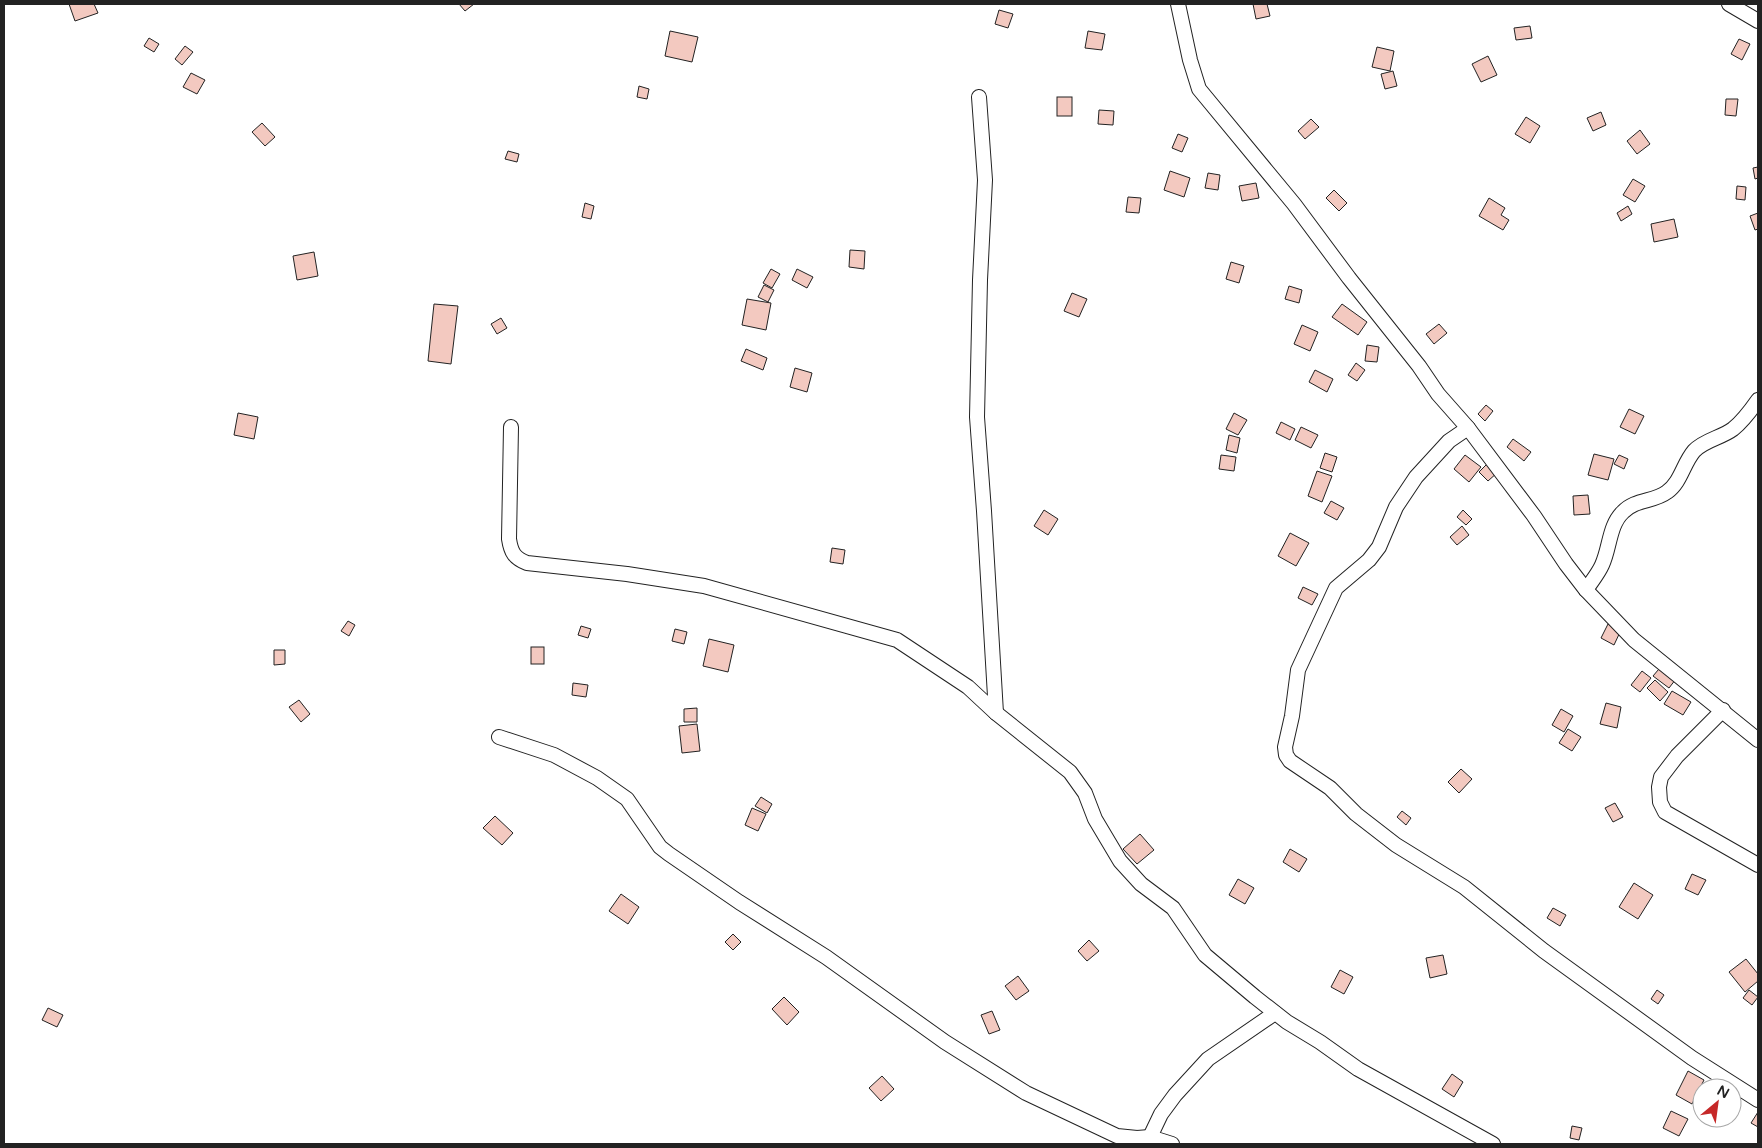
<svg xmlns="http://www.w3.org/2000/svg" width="1762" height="1148" font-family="'Varela Round',sans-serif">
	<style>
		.building { fill: #f3c9c0; stroke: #222 }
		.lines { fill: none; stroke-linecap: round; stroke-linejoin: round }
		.street-casing { stroke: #222; stroke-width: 16 }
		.street { stroke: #fff; stroke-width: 14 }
	</style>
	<rect width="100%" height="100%" fill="#fff"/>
	<g class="building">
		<path d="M69 4H94L98 13 75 21Z"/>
		<path d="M459 4H474L465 11Z"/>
		<path d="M1253 4H1267L1270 16 1256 19Z"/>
		<path d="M999 10 1013 14 1008 28 995 24Z"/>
		<path d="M1530 26 1532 38 1516 40 1514 28Z"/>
		<path d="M670 31 698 37 692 62 665 56Z"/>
		<path d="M1088 31 1105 34 1102 50 1085 48Z"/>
		<path d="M149 38 159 44 154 52 144 46Z"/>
		<path d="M1739 39 1750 44 1742 60 1731 54Z"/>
		<path d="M185 46 193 52 182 65 175 59Z"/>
		<path d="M1377 47 1394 51 1390 71 1372 67Z"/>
		<path d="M1488 56 1497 75 1481 82 1472 64Z"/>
		<path d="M1393 71 1397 86 1385 89 1381 74Z"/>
		<path d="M191 73 205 80 197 94 183 87Z"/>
		<path d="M639 86 649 89 647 99 637 97Z"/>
		<rect x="1057" y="97" width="15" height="19"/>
		<path d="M1726 99H1738L1736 116 1725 115Z"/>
		<path d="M1099 110 1114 111 1113 125 1098 124Z"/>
		<path d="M1601 112 1606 125 1593 131 1587 118Z"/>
		<path d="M1526 117 1540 126 1530 143 1515 134Z"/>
		<path d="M1311 119 1319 127 1305 139 1298 131Z"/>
		<path d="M262 123 275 137 265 146 252 132Z"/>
		<path d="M1640 130 1650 144 1637 154 1627 141Z"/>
		<path d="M1178 134 1188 138 1182 152 1172 148Z"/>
		<path d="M508 151 519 154 517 162 505 159Z"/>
		<path d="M1758 167V178L1755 179 1753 168Z"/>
		<path d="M1170 171 1190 178 1184 197 1164 190Z"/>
		<path d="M1208 173 1220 175 1218 190 1205 188Z"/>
		<path d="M1633 179 1645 186 1635 202 1623 195Z"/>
		<path d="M1256 183 1259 198 1242 201 1239 186Z"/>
		<path d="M1737 186 1746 187 1745 200 1736 199Z"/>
		<path d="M1334 190 1347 203 1339 211 1326 198Z"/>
		<path d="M1128 197 1141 198 1139 213 1126 212Z"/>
		<path d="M1489 198 1505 208 1501 215 1509 220 1503 230 1479 216Z"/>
		<path d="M585 203 594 206 591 219 582 217Z"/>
		<path d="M1628 206 1632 214 1621 221 1617 213Z"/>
		<path d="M1758 213V229L1755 230 1750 216Z"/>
		<path d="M1674 219 1678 237 1654 242 1651 224Z"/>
		<path d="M850 250 865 251 864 269 849 267Z"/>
		<path d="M314 252 318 276 297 280 293 256Z"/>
		<path d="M1231 262 1244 266 1239 283 1226 279Z"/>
		<path d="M771 269 780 274 772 288 763 283Z"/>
		<path d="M797 269 813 277 807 288 792 280Z"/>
		<path d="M764 285 774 290 768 302 758 297Z"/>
		<path d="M1289 286 1302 290 1299 303 1285 299Z"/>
		<path d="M1072 293 1087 299 1079 317 1064 311Z"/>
		<path d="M747 299 771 303 766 330 742 325Z"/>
		<path d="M434 304 458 306 451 364 428 361Z"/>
		<path d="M1342 304 1367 322 1358 335 1332 317Z"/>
		<path d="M501 318 507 328 497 334 491 324Z"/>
		<path d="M1439 324 1447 333 1434 344 1426 334Z"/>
		<path d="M1302 325 1318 332 1310 351 1294 344Z"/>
		<path d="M1367 345 1379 347 1377 362 1365 361Z"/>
		<path d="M746 349 767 358 763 370 741 361Z"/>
		<path d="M1356 363 1365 370 1357 381 1348 375Z"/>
		<path d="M795 368 812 373 807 392 790 387Z"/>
		<path d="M1315 370 1333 379 1327 392 1309 382Z"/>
		<path d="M1486 405 1493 411 1485 421 1478 414Z"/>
		<path d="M1629 409 1644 416 1635 434 1620 427Z"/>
		<path d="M238 413 258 417 254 439 234 435Z"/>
		<path d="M1234 413 1247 420 1238 435 1226 429Z"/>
		<path d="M1281 422 1295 429 1290 440 1276 433Z"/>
		<path d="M1301 427 1318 435 1311 448 1295 440Z"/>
		<path d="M1229 435 1240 438 1237 453 1226 450Z"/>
		<path d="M1513 439 1531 452 1524 461 1507 447Z"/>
		<path d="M1325 453 1337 457 1332 472 1320 468Z"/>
		<path d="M1594 454 1614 459 1608 480 1588 475Z"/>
		<path d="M1221 455 1236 457 1234 471 1219 469Z"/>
		<path d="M1465 455 1481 467 1469 482 1454 469Z"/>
		<path d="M1619 455 1628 459 1624 469 1614 464Z"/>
		<path d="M1488 463 1498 472 1488 481 1479 472Z"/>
		<path d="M1317 471 1332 476 1322 502 1308 496Z"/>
		<path d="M1588 495 1590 514 1574 515 1573 496Z"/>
		<path d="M1331 501 1344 508 1337 520 1324 513Z"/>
		<path d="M1044 510 1058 519 1048 535 1034 526Z"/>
		<path d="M1463 510 1472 519 1466 525 1457 517Z"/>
		<path d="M1462 526 1469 535 1457 545 1450 537Z"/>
		<path d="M1290 533 1309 543 1296 566 1278 556Z"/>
		<path d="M832 548 845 550 843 564 830 562Z"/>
		<path d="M1303 587 1318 594 1312 605 1298 598Z"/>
		<path d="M348 621 355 625 349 636 341 631Z"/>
		<path d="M1608 624 1621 630 1614 645 1601 638Z"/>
		<path d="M581 626 591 629 588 638 578 635Z"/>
		<path d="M675 629 687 632 684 644 672 641Z"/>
		<path d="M709 639 734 645 728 672 703 666Z"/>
		<rect x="531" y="647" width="13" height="17"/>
		<path d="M274 650H285V664L274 665Z"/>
		<path d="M1664 663 1679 675 1669 688 1653 676Z"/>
		<path d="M1642 671 1651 678 1640 692 1631 685Z"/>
		<path d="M1655 680 1668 692 1660 701 1647 688Z"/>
		<path d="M573 683 588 685 586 697 572 695Z"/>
		<path d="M1672 691 1691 702 1683 715 1664 704Z"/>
		<path d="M299 700 310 714 301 722 289 707Z"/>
		<path d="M1606 703 1621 707 1617 728 1600 724Z"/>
		<path d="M697 708V722H684V709Z"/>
		<path d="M1561 709 1573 716 1564 732 1552 725Z"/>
		<path d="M697 724 700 751 682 753 679 726Z"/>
		<path d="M1568 729 1581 737 1572 751 1559 743Z"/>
		<path d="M1461 769 1472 779 1459 793 1448 782Z"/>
		<path d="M761 797 772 804 767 813 755 806Z"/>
		<path d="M1615 803 1623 817 1613 822 1605 808Z"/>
		<path d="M752 808 766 814 758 831 745 825Z"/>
		<path d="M1402 811 1411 818 1406 825 1397 817Z"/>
		<path d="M495 816 513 833 502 845 483 828Z"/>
		<path d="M1140 834 1154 850 1137 864 1123 849Z"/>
		<path d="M1290 849 1307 859 1299 872 1283 862Z"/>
		<path d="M1692 874 1706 880 1698 895 1685 889Z"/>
		<path d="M1238 879 1254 888 1245 904 1229 895Z"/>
		<path d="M1634 883 1653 895 1638 919 1619 907Z"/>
		<path d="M621 894 639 907 628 924 609 911Z"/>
		<path d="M1553 908 1566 915 1560 926 1547 918Z"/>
		<path d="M733 934 741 942 733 950 725 942Z"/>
		<path d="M1089 940 1099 951 1087 961 1078 951Z"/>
		<path d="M1443 955 1447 974 1430 978 1426 958Z"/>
		<path d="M1746 959 1758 974V981L1745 992 1729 972Z"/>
		<path d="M1340 970 1353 977 1344 994 1331 987Z"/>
		<path d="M1018 976 1029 991 1016 1000 1005 986Z"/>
		<path d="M1657 990 1664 995 1658 1004 1651 999Z"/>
		<path d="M1749 990 1758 997 1752 1005 1743 998Z"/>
		<path d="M784 997 799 1012 787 1025 772 1009Z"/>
		<path d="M48 1008 63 1015 57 1027 42 1020Z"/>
		<path d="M992 1011 1000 1030 989 1034 981 1015Z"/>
		<path d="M1688 1071 1704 1080 1692 1104 1676 1095Z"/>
		<path d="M1452 1074 1463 1082 1454 1097 1442 1089Z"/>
		<path d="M882 1076 894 1089 881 1101 869 1088Z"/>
		<path d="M1671 1111 1688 1119 1679 1136 1663 1128Z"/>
		<path d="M1758 1112V1127L1751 1123Z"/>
		<path d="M1572 1126 1582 1128 1579 1140 1570 1138Z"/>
	</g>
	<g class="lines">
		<defs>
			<g id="street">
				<path d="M1178 4 1190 60 1199 89 1294 204 1349 278 1419 366 1438 394 1468 428 1534 516 1566 564 1586 590 1634 640 1758 740"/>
				<path d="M1729 4 1758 21"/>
				<path d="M979 97 985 180 980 280 977 417 984 511 996 713"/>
				<path d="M511 427 509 539C511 552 514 558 527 563L627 574 704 586 897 640 968 687 996 713 1070 772 1085 793 1095 819 1120 861 1141 884 1173 908 1205 955 1255 997 1287 1022 1320 1042 1358 1069 1493 1144"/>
				<path d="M1468 428 1449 441 1416 477 1396 507 1379 547 1369 560 1336 588 1298 670 1292 716 1285 747 1286 755 1290 761 1330 788 1356 814 1396 845 1464 887 1544 951 1692 1058 1758 1100"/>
				<path d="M1586 590C1591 582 1598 574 1602 565 1610 548 1609 525 1623 512 1635 499 1654 502 1667 492 1681 482 1683 464 1694 451 1704 440 1721 438 1733 429 1743 421 1751 410 1758 400"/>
				<path d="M1723 710 1677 756 1661 777 1659 787 1660 802 1665 812 1758 865"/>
				<path d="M499 737 554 755 597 778 627 799 660 847 669 854 739 902 826 957 945 1042 1026 1093 1117 1136 1137 1138 1150 1137"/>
				<path d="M1172 1144 1150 1137 1161 1114 1175 1095 1208 1059 1275 1013"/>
			</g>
		</defs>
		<use href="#street" class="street-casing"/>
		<use href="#street" class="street"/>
	</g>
	<rect width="1762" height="1148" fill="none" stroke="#222222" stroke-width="10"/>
	<g transform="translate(1717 1103) rotate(29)"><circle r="24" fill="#ffffff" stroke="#a7a7a7"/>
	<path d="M0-4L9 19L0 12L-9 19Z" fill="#c62828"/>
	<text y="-8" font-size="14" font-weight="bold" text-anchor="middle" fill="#222222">N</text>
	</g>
</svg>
